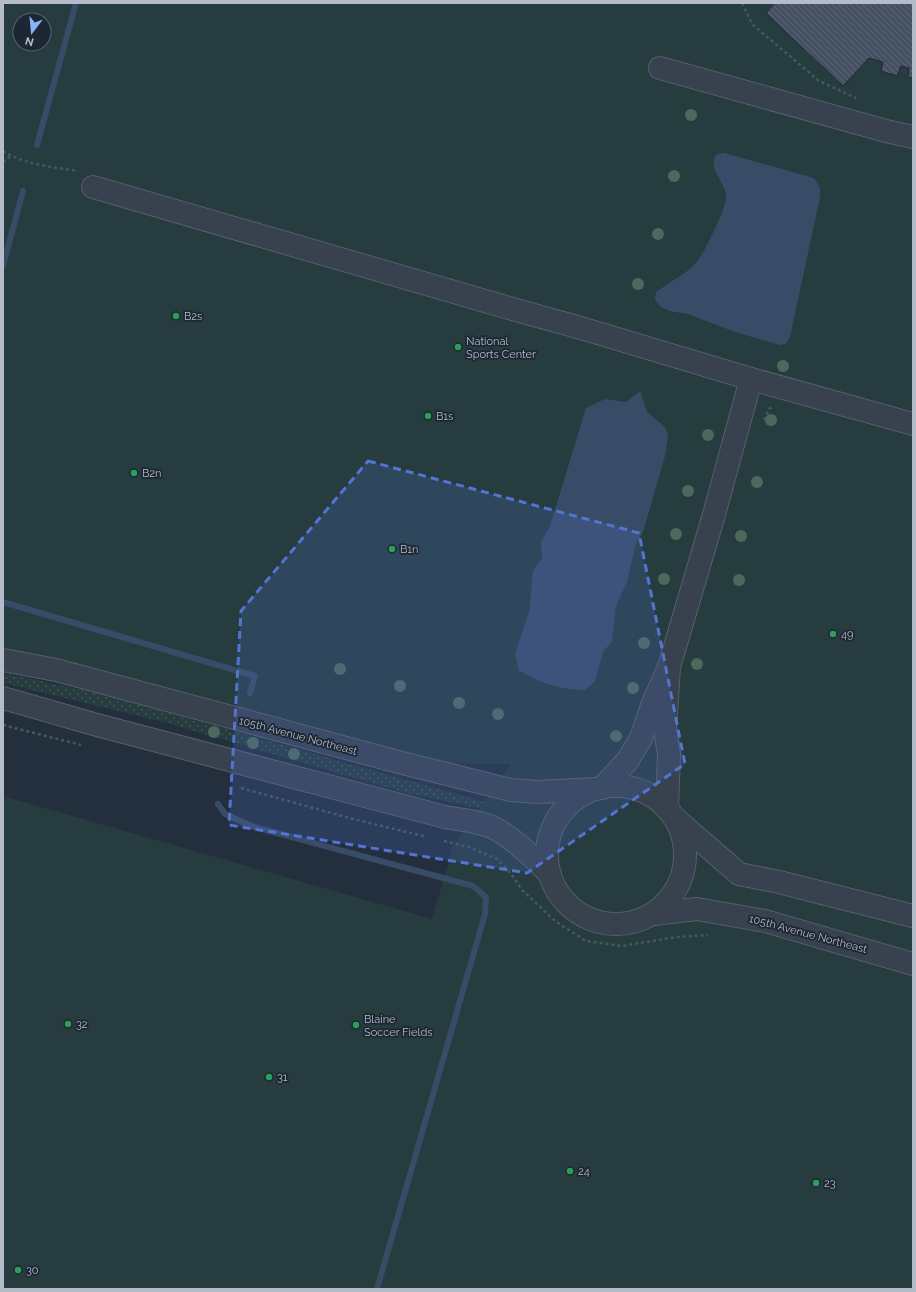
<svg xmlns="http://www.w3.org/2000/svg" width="916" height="1292" font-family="Raleway,sans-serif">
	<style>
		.garden { fill: url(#garden-dots) }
		.pitch { fill: #263c3f; fill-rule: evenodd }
		.water { fill: #394c67 }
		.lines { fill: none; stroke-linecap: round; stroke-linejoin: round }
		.stream { stroke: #394c67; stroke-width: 6 }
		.building { fill: url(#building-back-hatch); stroke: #1f2835 }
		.minor-casing { stroke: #565f6c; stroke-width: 24 }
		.path { stroke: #44595c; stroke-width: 2.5; stroke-dasharray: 3 3; stroke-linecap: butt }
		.minor { stroke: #38414e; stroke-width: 22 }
		.tree { fill: #4b6a5d }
		.marked { fill: #5274d3; fill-opacity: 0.2; stroke: #5274d3; stroke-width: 3; stroke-dasharray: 8 5; stroke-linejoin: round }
		.leisure-dot { fill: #2e9e5b; stroke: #1d2633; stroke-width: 1.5 }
		.labels { text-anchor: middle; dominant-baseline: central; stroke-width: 3.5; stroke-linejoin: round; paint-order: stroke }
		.poi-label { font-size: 11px; fill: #b4bcc9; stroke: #1d2633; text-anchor: start }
		.street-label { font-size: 11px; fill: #b4bcc9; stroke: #1d2633 }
	</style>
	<defs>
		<pattern id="garden-dots" width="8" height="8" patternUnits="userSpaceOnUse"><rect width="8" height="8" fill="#263c3f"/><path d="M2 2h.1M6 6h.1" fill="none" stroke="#435659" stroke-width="1.8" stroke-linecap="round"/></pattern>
		<pattern id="building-back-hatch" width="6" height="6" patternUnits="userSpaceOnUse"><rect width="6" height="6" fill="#455162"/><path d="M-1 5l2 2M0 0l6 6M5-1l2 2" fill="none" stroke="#5d6877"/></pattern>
	</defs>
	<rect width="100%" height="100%" fill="#242f3e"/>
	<path class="garden" d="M3 673 102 694 492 804 489 810 407 793 160 721 3 683Z"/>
	<path class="pitch" d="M3 3H913V1289H3V796L432 919 453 846 511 764 402 763 3 649ZM20 20H44V44H20Z"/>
	<g class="water">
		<path d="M724 153 814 178 820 188V197L790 337 786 344 780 345 735 332 688 314 669 311 661 307 655 300 656 292C669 282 685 275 696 263 704 254 725 210 726 199 727 187 717 178 714 167 713 164 714 161 714 158L717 154Z"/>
		<path d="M640 391 647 412 665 427 668 436 665 456 643 532 636 543 627 582 616 606 612 641 603 652 595 681 585 690C557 689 544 684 519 671L515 654 529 612 533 571 542 558 541 542 550 526 586 408 605 399 626 402Z"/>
	</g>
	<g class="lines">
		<g class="stream">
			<path d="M37 145 76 3"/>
			<path d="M3 266 23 191"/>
			<path d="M3 602 255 676 250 693"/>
			<path d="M218 804 225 814 251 826 473 886 486 897 485 914 377 1289"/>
		</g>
	</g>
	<path class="building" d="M775 3H913V78L908 77 909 68 901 66 897 76 881 71 883 62 869 58 843 86 766 13Z"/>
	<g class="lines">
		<defs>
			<g id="minor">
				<path d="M660 68 886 131 913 137"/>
				<path d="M93 187 516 310 581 328 751 379 913 424"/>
				<path d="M3 660 56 670 402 763 511 790 537 792 596 789"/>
				<path d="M669 667 713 518 751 379"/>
				<path d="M3 698 97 725 445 817C461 820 480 821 494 828 515 839 533 858 550 874"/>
				<circle cx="616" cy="855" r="69"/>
				<path d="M602 788 628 760 635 748 641 738 653 703 669 667 665 730 669 754 667 808"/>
				<path d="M677 820 739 874 779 882 913 916"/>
				<path d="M654 914 697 909 765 921 913 964"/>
			</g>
		</defs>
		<use href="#minor" class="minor-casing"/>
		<g class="path">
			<path d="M742 3 752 24 819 81 856 98"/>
			<path d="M3 151C25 165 53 167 78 171"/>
			<path d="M3 162 11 156"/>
			<path d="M764 420 769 409 772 407"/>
			<path d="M3 725 81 745"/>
			<path d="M241 788 353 819 427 837"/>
			<path d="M444 841 469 847 497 859 511 874 522 890 555 921 586 941 622 946 677 937 708 935"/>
		</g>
		<use href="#minor" class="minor"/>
	</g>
	<g class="tree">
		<circle cx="691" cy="115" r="6"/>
		<circle cx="674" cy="176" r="6"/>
		<circle cx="658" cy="234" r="6"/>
		<circle cx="638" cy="284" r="6"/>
		<circle cx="783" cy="366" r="6"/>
		<circle cx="771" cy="420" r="6"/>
		<circle cx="708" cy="435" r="6"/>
		<circle cx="757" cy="482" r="6"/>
		<circle cx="688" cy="491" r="6"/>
		<circle cx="676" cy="534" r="6"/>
		<circle cx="741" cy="536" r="6"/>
		<circle cx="664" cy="579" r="6"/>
		<circle cx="739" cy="580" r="6"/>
		<circle cx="644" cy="643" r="6"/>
		<circle cx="697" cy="664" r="6"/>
		<circle cx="340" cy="669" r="6"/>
		<circle cx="400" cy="686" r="6"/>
		<circle cx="633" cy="688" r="6"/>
		<circle cx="459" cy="703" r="6"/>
		<circle cx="498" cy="714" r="6"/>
		<circle cx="214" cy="732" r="6"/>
		<circle cx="616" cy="736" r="6"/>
		<circle cx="253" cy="743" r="6"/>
		<circle cx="294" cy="754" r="6"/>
	</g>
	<path class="marked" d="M368 461 639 533 685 764 527 873 229 825 241 611Z"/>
	<g class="leisure-dot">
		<circle cx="176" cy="316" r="4"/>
		<circle cx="458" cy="347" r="4"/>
		<circle cx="428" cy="416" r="4"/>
		<circle cx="134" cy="473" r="4"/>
		<circle cx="392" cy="549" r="4"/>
		<circle cx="833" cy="634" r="4"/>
		<circle cx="68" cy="1024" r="4"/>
		<circle cx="356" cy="1025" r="4"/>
		<circle cx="269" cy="1077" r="4"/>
		<circle cx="570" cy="1171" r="4"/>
		<circle cx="816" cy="1183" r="4"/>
		<circle cx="18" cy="1270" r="4"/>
	</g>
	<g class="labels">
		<g class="poi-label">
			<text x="184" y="316">B2s</text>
			<text x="466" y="341">National<tspan x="466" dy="13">Sports Center</tspan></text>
			<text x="436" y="416">B1s</text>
			<text x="142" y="473">B2n</text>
			<text x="400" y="549">B1n</text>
			<text x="841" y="634">49</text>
			<text x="364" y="1019">Blaine<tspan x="364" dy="13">Soccer Fields</tspan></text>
			<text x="76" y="1024">32</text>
			<text x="277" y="1077">31</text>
			<text x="578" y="1171">24</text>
			<text x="824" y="1183">23</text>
			<text x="26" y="1270">30</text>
		</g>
		<g class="street-label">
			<text transform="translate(298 736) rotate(15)">105th Avenue Northeast</text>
			<text transform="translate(808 934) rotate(15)">105th Avenue Northeast</text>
		</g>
	</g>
	<rect width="916" height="1292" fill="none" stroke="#b4bcc9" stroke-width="8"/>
	<g transform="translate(32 32) rotate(196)"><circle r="19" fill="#1d2633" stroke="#59626f"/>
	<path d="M0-3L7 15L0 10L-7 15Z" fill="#8ab4f8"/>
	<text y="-6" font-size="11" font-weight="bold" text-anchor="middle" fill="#b4bcc9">N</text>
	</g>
</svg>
